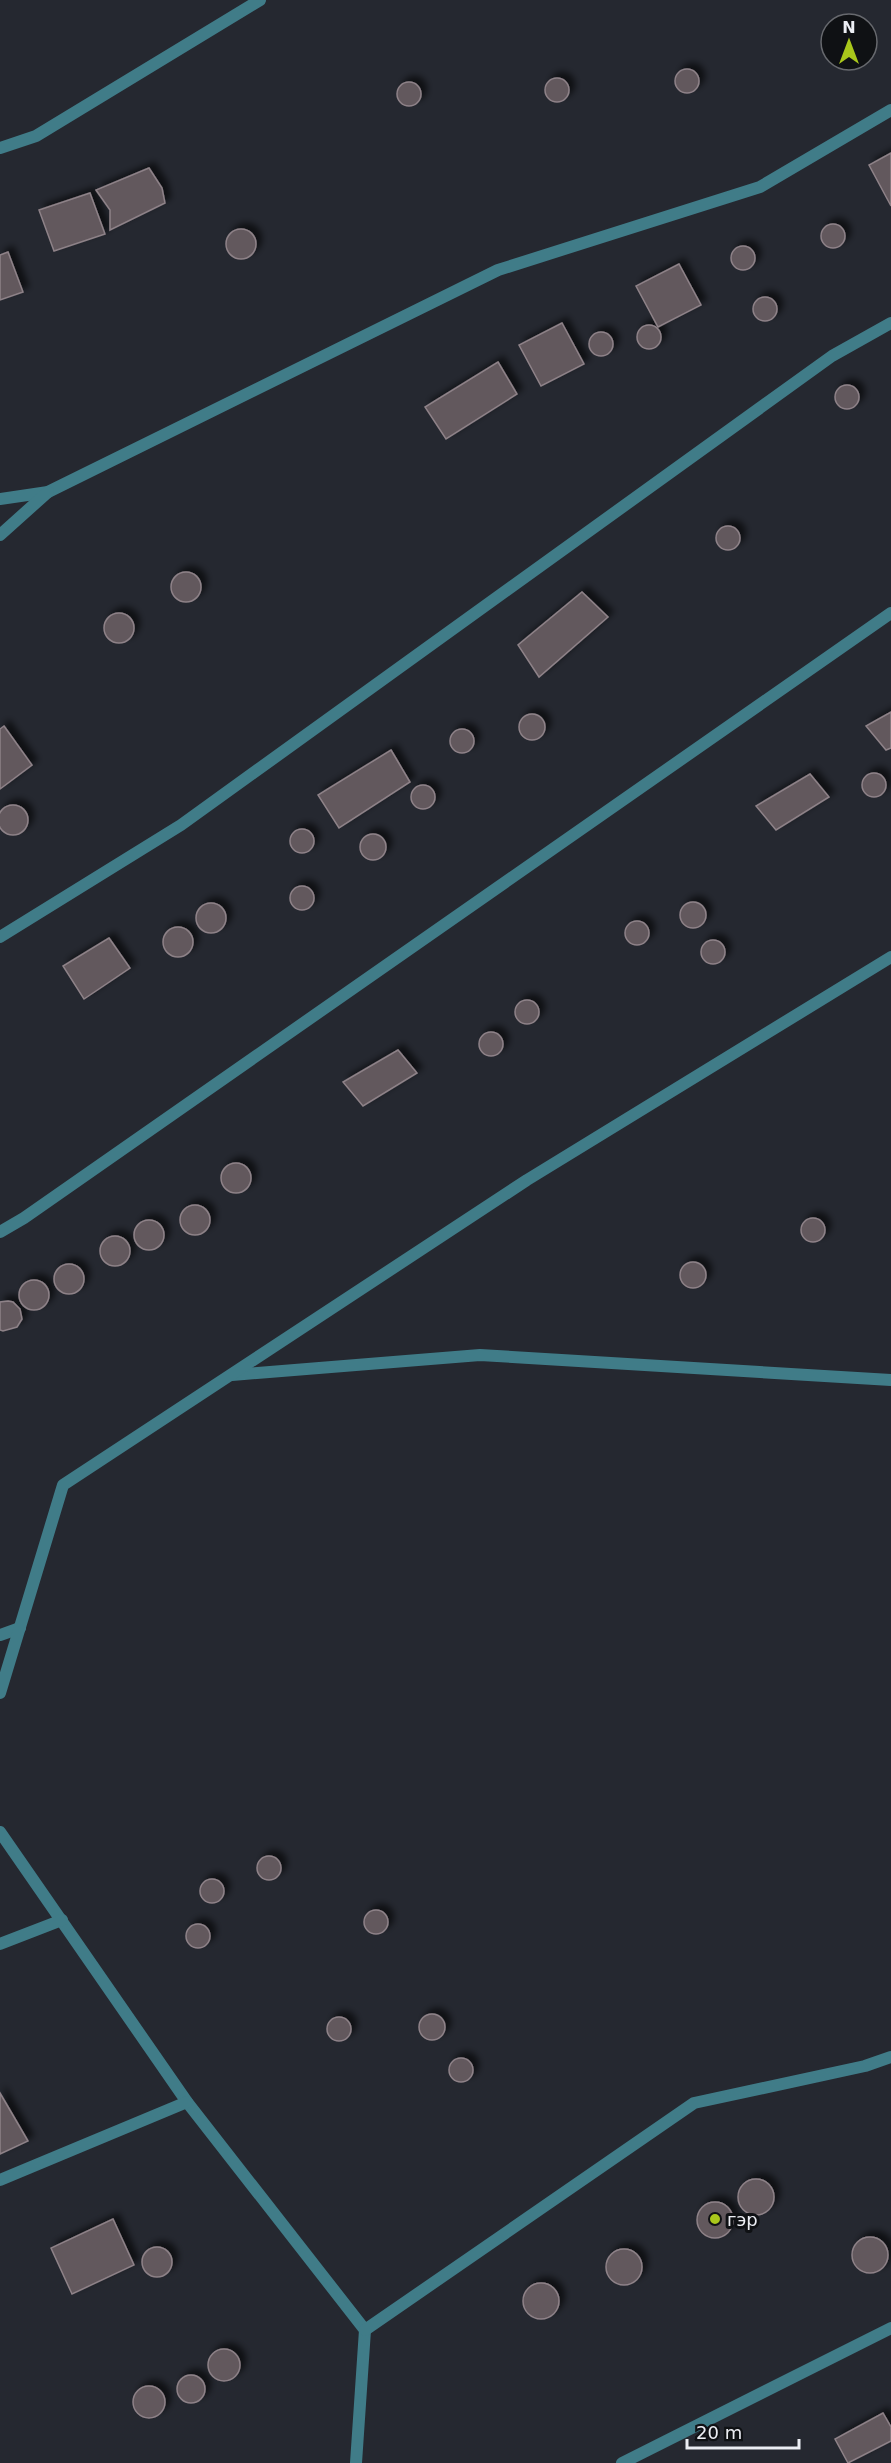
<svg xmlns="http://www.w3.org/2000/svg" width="891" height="2463" font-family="'DejaVu Sans',sans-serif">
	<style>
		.building { fill: #62585d; stroke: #8e8288; stroke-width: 1.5; filter: url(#shadow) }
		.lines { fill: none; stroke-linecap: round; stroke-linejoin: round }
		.minor { stroke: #407c88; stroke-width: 12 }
		.poi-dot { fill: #a9c71b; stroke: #0f1114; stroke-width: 2 }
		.labels { text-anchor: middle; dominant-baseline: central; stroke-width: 6; stroke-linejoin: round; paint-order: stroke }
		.poi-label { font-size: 18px; fill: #eceef4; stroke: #0f1114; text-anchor: start }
	</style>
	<defs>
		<filter id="shadow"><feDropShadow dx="5.5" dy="-5.5" stdDeviation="3" flood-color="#0009"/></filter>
	</defs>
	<rect width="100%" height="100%" fill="#252830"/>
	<g class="building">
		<circle cx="687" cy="81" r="12"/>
		<circle cx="557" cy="90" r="12"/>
		<circle cx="409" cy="94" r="12"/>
		<path d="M891 153V206L869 165Z"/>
		<path d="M149 168 162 188 165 203 110 230V210L96 190Z"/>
		<path d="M90 193 105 234 54 251 39 210Z"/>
		<circle cx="833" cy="236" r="12"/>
		<circle cx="241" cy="244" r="15"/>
		<circle cx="743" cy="258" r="12"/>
		<path d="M8 252 23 292 0 300V255Z"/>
		<path d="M679 264 701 305 658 327 636 286Z"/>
		<circle cx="765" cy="309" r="12"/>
		<path d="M562 323 584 364 541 386 519 345Z"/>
		<circle cx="649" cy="337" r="12"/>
		<circle cx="601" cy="344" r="12"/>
		<path d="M498 362 517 394 446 439 425 407Z"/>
		<circle cx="847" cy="397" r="12"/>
		<circle cx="728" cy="538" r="12"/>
		<circle cx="186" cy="587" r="15"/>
		<path d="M582 592 608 617 539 677 518 645Z"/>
		<circle cx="119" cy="628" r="15"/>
		<path d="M891 712V748L886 750 866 726Z"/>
		<circle cx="532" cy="727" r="13"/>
		<path d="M4 726 32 765 0 789V729Z"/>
		<circle cx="462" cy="741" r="12"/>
		<path d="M391 750 410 782 339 828 318 795Z"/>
		<circle cx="874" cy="785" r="12"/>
		<path d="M810 774 829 797 776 830 756 806Z"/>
		<circle cx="423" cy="797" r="12"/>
		<circle cx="13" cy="820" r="15"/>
		<circle cx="302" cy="841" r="12"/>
		<circle cx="373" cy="847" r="13"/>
		<circle cx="302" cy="898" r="12"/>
		<circle cx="693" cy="915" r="13"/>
		<circle cx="211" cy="918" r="15"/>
		<circle cx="637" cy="933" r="12"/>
		<circle cx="178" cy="942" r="15"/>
		<path d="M109 938 130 968 84 999 63 966Z"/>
		<circle cx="713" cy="952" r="12"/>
		<circle cx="527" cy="1012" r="12"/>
		<circle cx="491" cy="1044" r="12"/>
		<path d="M398 1050 417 1073 363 1106 343 1082Z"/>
		<circle cx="236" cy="1178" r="15"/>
		<circle cx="195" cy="1220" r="15"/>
		<circle cx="813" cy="1230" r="12"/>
		<circle cx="149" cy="1235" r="15"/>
		<circle cx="115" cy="1251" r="15"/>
		<circle cx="693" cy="1275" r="13"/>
		<circle cx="69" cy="1279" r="15"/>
		<circle cx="34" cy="1295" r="15"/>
		<path d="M8 1301 13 1302 20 1309 22 1319 17 1327 3 1331 0 1330V1302Z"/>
		<circle cx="269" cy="1868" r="12"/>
		<circle cx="212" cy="1891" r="12"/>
		<circle cx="376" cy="1922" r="12"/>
		<circle cx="198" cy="1936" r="12"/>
		<circle cx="432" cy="2027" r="13"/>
		<circle cx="339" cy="2029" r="12"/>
		<circle cx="461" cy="2070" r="12"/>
		<path d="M0 2093 28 2141 0 2154Z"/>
		<circle cx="756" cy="2197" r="18"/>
		<circle cx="715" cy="2220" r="18"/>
		<path d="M113 2219 134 2265 72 2294 51 2248Z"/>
		<circle cx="870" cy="2255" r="18"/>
		<circle cx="157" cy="2262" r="15"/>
		<circle cx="624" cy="2267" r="18"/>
		<circle cx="541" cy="2301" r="18"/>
		<circle cx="224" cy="2365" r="16"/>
		<circle cx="191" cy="2389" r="14"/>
		<circle cx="149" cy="2402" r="16"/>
		<path d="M883 2413 891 2427V2441L848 2463 835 2439Z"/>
	</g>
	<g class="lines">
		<g class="minor">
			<path d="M0 148 36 136 260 0"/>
			<path d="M0 499 48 492 498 270 760 187 891 110"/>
			<path d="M0 535 48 492"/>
			<path d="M0 937 181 825 832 356 891 323"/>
			<path d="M0 1232 24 1218 891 613"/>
			<path d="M232 1375 480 1355 891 1380"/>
			<path d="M0 1635 20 1628"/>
			<path d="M0 1693 63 1485 527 1180 891 957"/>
			<path d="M0 1832 187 2102 365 2330 356 2463"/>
			<path d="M0 1944 62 1920"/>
			<path d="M0 2180 187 2102"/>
			<path d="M365 2330 694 2103 865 2066 891 2057"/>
			<path d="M622 2463 891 2328"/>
		</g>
	</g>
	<circle class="poi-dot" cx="715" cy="2219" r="6"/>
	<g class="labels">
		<g class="poi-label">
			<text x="727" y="2219">гэр</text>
		</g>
	</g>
	<g transform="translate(849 42)"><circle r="28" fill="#0f1114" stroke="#67696e" stroke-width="1.5"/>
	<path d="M0-4.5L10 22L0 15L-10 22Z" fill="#a9c71b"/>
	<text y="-9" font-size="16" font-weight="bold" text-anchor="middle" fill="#eceef4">N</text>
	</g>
	<path d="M687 2439v9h112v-9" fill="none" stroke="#eceef4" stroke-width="3"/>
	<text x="696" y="2439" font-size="18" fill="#eceef4" stroke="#0f1114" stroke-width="4.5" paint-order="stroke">20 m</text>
</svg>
